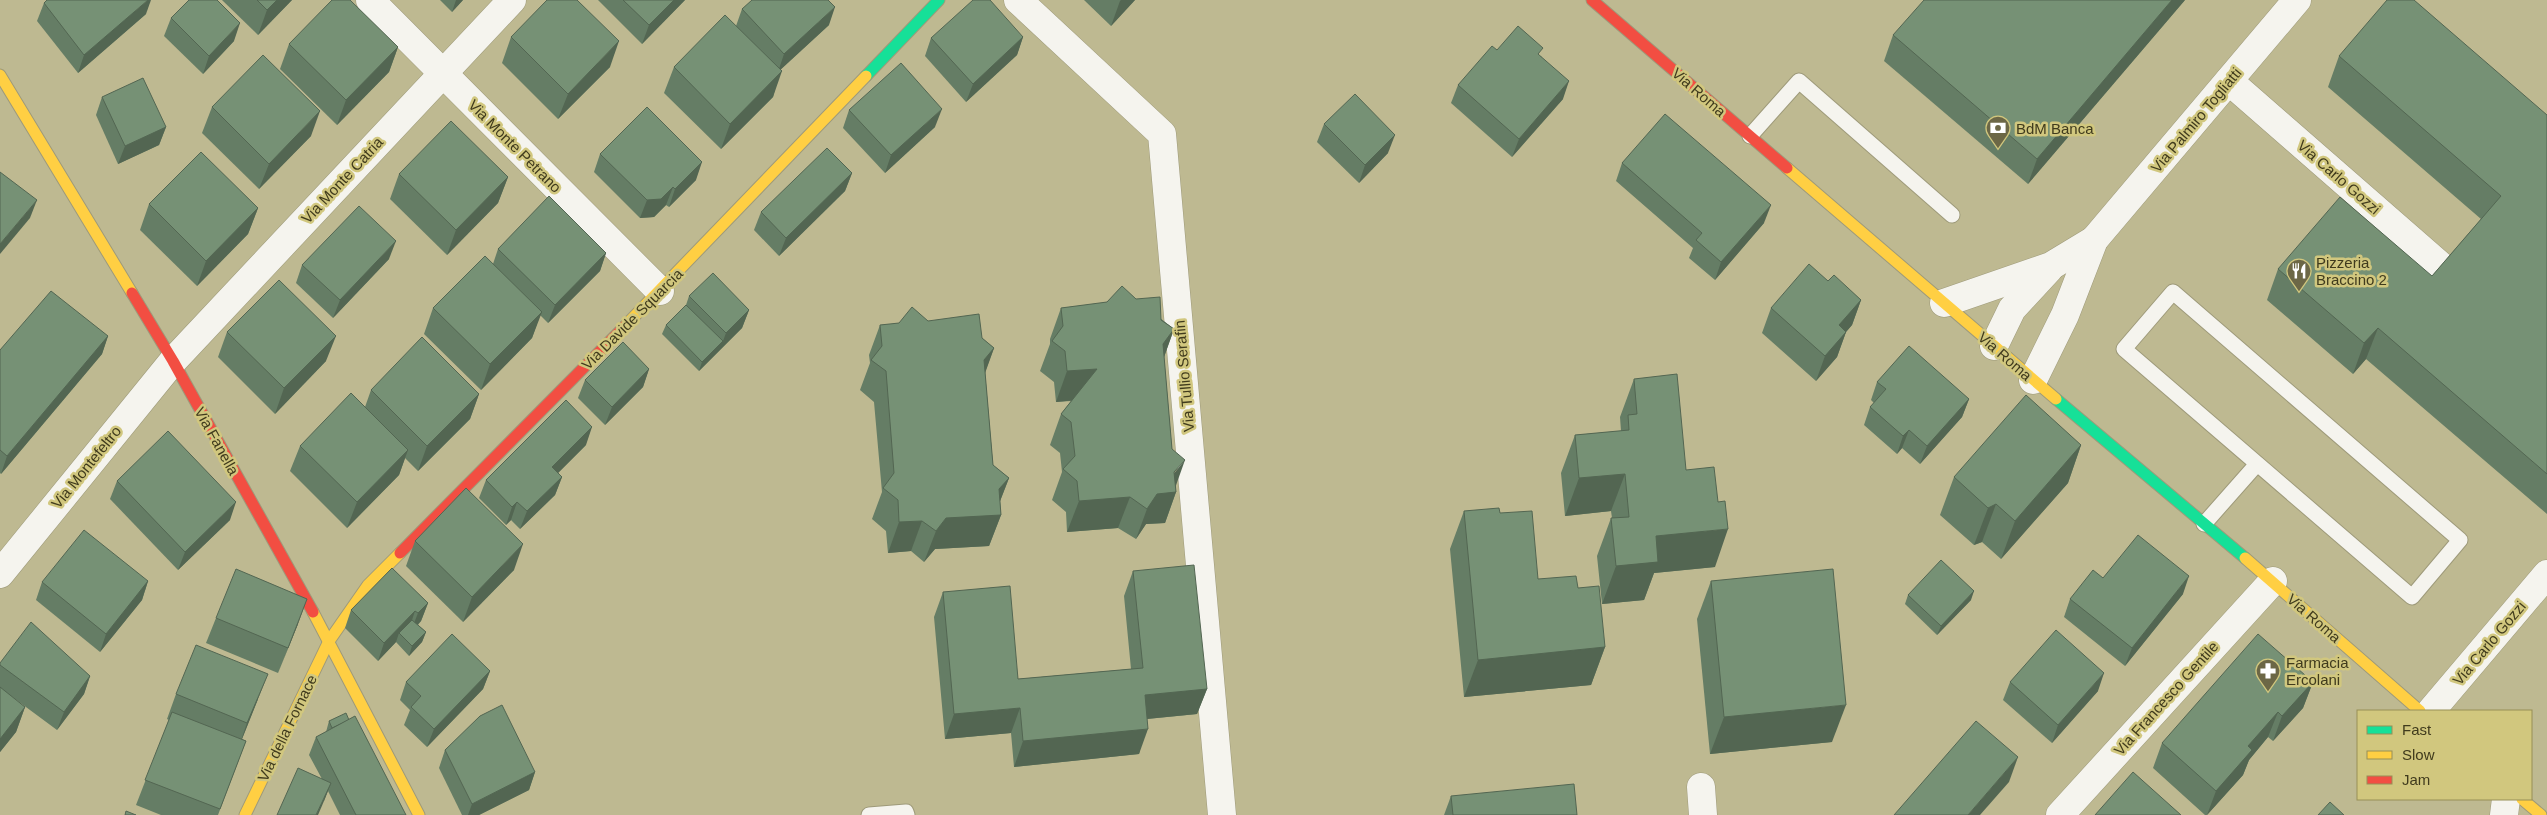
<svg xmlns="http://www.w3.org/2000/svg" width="2547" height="815" font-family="Arial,sans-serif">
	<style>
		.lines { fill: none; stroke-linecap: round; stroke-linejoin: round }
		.lane-casing { stroke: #9e9a7a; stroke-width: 17 }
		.street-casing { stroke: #9e9a7a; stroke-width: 29 }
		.fast-casing { stroke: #9e9a7a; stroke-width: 13 }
		.slow-casing { stroke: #9e9a7a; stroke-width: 13 }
		.jam-casing { stroke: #9e9a7a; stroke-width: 13 }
		.lane { stroke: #f5f4ee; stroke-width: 15 }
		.street { stroke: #f5f4ee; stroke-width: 28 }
		.fast { stroke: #16e098; stroke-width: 11 }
		.slow { stroke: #ffcf43; stroke-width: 11 }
		.jam { stroke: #f24e42; stroke-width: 11 }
		.wall { fill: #657d65 }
		.shaded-wall { fill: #536652 }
		.building { fill: #769175; stroke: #536652 }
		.labels { text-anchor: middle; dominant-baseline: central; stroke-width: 5; stroke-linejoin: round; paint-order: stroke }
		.street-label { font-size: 15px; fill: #403b1d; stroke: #d1c77e }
		.poi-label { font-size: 15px; fill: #403b1d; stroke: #d1c77e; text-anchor: start }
	</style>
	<rect width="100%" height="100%" fill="#beb991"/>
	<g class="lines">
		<defs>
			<g id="lane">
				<path d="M1750 136 1799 81 1952 215"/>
				<path d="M2173 292 2460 540 2412 597 2124 349Z"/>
				<path d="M2204 524 2257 464"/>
				<path d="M869 815 906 812 907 815"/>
			</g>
			<g id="street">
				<path d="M370 0 660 291"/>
				<path d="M1018 0 1162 134 1222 815"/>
				<path d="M2229 81 2449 273"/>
				<path d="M1944 303 2051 266 2094 240"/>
				<path d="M1994 346 2012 309 2049 269"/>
				<path d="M2033 380 2065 315 2094 240 2297 0"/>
				<path d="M0 574 173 361 512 0"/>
				<path d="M2431 711 2547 574"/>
				<path d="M1701 787 1703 815"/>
				<path d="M2060 815 2273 581"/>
				<path d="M2504 815 2506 799"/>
			</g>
			<g id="fast">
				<path d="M866 76 939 0"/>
				<path d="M2056 399 2245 558"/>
			</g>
			<g id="slow">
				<path d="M0 75 132 293"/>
				<path d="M1787 168 2056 399"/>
				<path d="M625 326 866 76"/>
				<path d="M2245 558 2420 711"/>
				<path d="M313 612 419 815"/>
				<path d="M2522 799 2541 815"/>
				<path d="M245 815 329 641 368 585 400 553"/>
			</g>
			<g id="jam">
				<path d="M1592 0 1787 168"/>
				<path d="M132 293 173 361 313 612"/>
				<path d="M400 553 625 326"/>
			</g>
		</defs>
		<use href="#lane" class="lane-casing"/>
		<use href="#street" class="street-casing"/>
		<use href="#fast" class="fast-casing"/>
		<use href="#slow" class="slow-casing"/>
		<use href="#jam" class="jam-casing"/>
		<use href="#lane" class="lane"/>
		<use href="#street" class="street"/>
		<use href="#fast" class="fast"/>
		<use href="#slow" class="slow"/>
		<use href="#jam" class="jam"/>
	</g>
	<g class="wall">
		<path d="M222 0H292L258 35Z"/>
		<path d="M440 0H463L452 12Z"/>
		<path d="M598 0H685L642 44Z"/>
		<path d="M1084 0H1135L1111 26Z"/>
		<path d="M2185 0 2028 184 1884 61 1893 35Z"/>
		<path d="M44 3 146 14 78 73 37 21Z"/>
		<path d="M742 9 829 25 780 70 773 97 721 149 664 93 674 67 736 26Z"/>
		<path d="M171 18 234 41 203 74 164 36Z"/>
		<path d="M511 37 610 67 558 119 502 63Z"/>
		<path d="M1023 37 1017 55 966 102 925 56 931 38Z"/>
		<path d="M289 44 398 47 389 72 337 125 280 69Z"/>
		<path d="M1497 50 1541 56 1563 99 1512 157 1451 103 1458 85Z"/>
		<path d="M2339 56 2547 115V514L2366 359 2353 374 2267 300 2278 269 2432 276 2481 219 2328 87Z"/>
		<path d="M102 97 166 127 159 145 118 164 96 115Z"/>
		<path d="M212 107 311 136 259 189 202 133Z"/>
		<path d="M849 110 935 127 885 173 843 128Z"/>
		<path d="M1324 124 1388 153 1359 183 1317 142Z"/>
		<path d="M600 154 696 180 669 207 666 205 654 217 640 218 594 172Z"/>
		<path d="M1622 163 1764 223 1715 280 1689 258 1693 248 1616 181Z"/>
		<path d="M852 173 845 191 779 256 754 230 761 212Z"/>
		<path d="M399 174 508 177 498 203 447 255 390 199Z"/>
		<path d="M149 204 258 208 248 234 197 286 140 230Z"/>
		<path d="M498 249 606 253 600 271 548 323 540 315 532 338 481 390 424 334 433 308 493 264Z"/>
		<path d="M389 259 333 318 296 283 302 265Z"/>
		<path d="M1828 281 1861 300 1852 325 1846 332 1837 357 1816 381 1762 333 1771 308Z"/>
		<path d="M689 296 749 310 742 328 699 371 662 334 666 325 686 305Z"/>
		<path d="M1136 299 1174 329 1164 357 1172 449 1176 492 1165 523 1146 524 1136 539 1118 528 1067 532 1066 512 1052 500 1062 472 1060 453 1050 445 1061 414 1071 401 1056 402 1054 382 1040 371 1050 344V339L1061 308Z"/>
		<path d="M928 321 982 338 994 348 985 372 993 465 1009 478 1000 501 1001 515 989 546 935 549 924 562 911 551 888 553 886 531 872 519 882 492 874 402 860 390 870 363 869 355 880 325Z"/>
		<path d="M227 332 326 361 275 414 218 357Z"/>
		<path d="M108 336 102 354 1 474 0 473V350Z"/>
		<path d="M649 369 643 387 605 425 578 398 585 380Z"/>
		<path d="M1634 379 1686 470 1715 567 1654 573 1644 600 1602 604 1597 556 1611 518H1612L1611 511 1565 516 1561 473 1575 435 1621 431 1620 417Z"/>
		<path d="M1877 382 1969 399 1962 417 1920 464 1902 448 1897 454 1864 425 1870 407 1874 403 1871 400Z"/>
		<path d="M371 390 479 394 470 419 418 471 405 458 399 475 347 528 290 471 300 446 365 407Z"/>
		<path d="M586 445 558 473 562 477 555 495 520 529 511 520 506 525 479 498 486 480Z"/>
		<path d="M2081 445 2068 483 2001 559 1982 542 1974 545 1940 515 1954 477Z"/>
		<path d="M117 481 230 520 178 570 110 499Z"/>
		<path d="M1464 511 1500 513 1538 579 1605 647 1591 685 1464 697 1450 549Z"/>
		<path d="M415 541 514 570 463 622 406 566Z"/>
		<path d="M1133 571 1207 689 1197 714 1147 719 1139 754 1014 767 1011 733 945 739 934 617 943 592 1018 679 1131 669 1124 596Z"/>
		<path d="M2103 578 2183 594 2125 666 2064 617 2070 599Z"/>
		<path d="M148 581 142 600 100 652 36 600 42 582Z"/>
		<path d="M1711 581 1832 742 1710 754 1697 619Z"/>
		<path d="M1908 595 1971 600 1937 635 1905 604Z"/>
		<path d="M428 603 421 621 418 625 426 632 422 642 409 656 396 642 378 661 345 628 351 610Z"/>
		<path d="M216 618 298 624 278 673 206 643Z"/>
		<path d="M0 663 90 676 84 694 57 730 7 693 25 707 16 732 0 752Z"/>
		<path d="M490 671 483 689 427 747 404 725 410 710 400 700 406 682Z"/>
		<path d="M2010 682 2098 691 2052 743 2003 700Z"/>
		<path d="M2313 682 2303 708 2273 741 2268 737 2249 760 2243 775 2207 815H2205L2153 768 2162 743Z"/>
		<path d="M176 694 258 699 242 739 246 741 218 815H161L136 805 169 720 167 719Z"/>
		<path d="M349 720 406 815H340L328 791 324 801 322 779 309 755 316 737 326 732 329 721Z"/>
		<path d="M445 750 535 772 529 790 479 815H462L439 768Z"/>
		<path d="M1451 796 1577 815H1444Z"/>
	</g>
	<g class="shaded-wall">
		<path d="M148 0H151L146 14 78 73 84 55Z"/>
		<path d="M277 0H292L258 35 267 10Z"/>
		<path d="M456 0H463L452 12Z"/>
		<path d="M674 0H685L642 44 649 25Z"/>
		<path d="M1121 0H1135L1111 26 1120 1Z"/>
		<path d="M2172 0H2185L2028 184 2037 159Z"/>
		<path d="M835 7 829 25 778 72 784 54Z"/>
		<path d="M240 23 234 41 203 74 209 56Z"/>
		<path d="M1023 37 1017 55 966 102 973 84Z"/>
		<path d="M619 41 610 67 558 119 568 94Z"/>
		<path d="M398 47 389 72 337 125 346 100Z"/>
		<path d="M782 71 773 97 721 149 730 124Z"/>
		<path d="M1569 81 1563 99 1512 157 1519 139Z"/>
		<path d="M942 109 935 127 885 173 891 155Z"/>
		<path d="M320 111 311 136 259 189 269 164Z"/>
		<path d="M166 127 159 145 118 164 125 146Z"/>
		<path d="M1395 135 1388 153 1359 183 1365 165Z"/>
		<path d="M702 162 696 180 669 207 675 189Z"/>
		<path d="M852 173 845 191 779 256 786 238Z"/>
		<path d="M508 177 498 203 447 255 456 230Z"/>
		<path d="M673 187 666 205 654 217 640 218 647 200Z"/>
		<path d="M37 200 30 218 0 254V244Z"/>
		<path d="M1771 205 1764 223 1715 280 1721 262Z"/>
		<path d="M258 208 248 234 197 286 206 261Z"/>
		<path d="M396 241 389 259 333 318 340 300Z"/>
		<path d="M606 253 600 271 548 323 555 305Z"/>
		<path d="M1861 300 1852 325 1846 332 1837 357 1816 381 1825 356 1839 325Z"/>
		<path d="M749 310 742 328 699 371 702 362 723 341 726 333Z"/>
		<path d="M542 312 532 338 481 390 490 364Z"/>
		<path d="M2378 328 2366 359 2353 374 2364 343Z"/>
		<path d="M1174 329 1163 360V344Z"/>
		<path d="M108 336 102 354 1 474 7 456Z"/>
		<path d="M336 336 326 361 275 414 284 388Z"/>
		<path d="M994 348 983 379 984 360Z"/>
		<path d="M649 369 643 387 605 425 612 407Z"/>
		<path d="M1097 369 1086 399 1056 402 1067 371Z"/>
		<path d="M479 394 470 419 418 471 427 446Z"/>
		<path d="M1969 399 1962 417 1920 464 1927 446Z"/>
		<path d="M592 427 586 445 546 485 552 467Z"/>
		<path d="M1909 430 1902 448 1897 454 1903 436Z"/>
		<path d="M2081 445 2068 483 2001 559 2015 521Z"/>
		<path d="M408 450 399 475 347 528 357 502Z"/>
		<path d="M1185 460 1174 491 1176 492 1165 523 1146 524 1136 539 1147 509 1157 494Z"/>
		<path d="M1625 474 1611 511 1565 516 1579 478Z"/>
		<path d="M562 477 555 495 520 529 527 511Z"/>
		<path d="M1009 478 997 509 1001 515 989 546 935 549 924 562 936 531 946 518 999 489Z"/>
		<path d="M1130 497 1118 528 1067 532 1079 501Z"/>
		<path d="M236 502 230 520 178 570 185 552Z"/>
		<path d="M517 502 511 520 506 525 512 507Z"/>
		<path d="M1996 504 1982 542 1974 545 1988 508Z"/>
		<path d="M922 521 911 551 888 553 899 522Z"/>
		<path d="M1728 529 1715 567 1654 573 1644 600 1602 604 1616 566 1656 536Z"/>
		<path d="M523 544 514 570 463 622 472 597Z"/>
		<path d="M2189 576 2183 594 2125 666 2132 648Z"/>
		<path d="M148 581 142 600 100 652 106 634Z"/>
		<path d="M1974 591 1971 600 1937 635 1941 626Z"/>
		<path d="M307 599 298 624 278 673 288 648Z"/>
		<path d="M428 603 421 621 411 631 418 613Z"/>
		<path d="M415 611 409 629 399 633 396 642 378 661 384 643Z"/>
		<path d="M426 632 422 642 409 656 412 646Z"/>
		<path d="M1605 647 1591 685 1464 697 1478 660Z"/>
		<path d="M490 671 483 689 427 747 434 729Z"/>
		<path d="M2104 673 2098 691 2052 743 2058 725Z"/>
		<path d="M268 674 238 749 247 723Z"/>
		<path d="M90 676 84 694 57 730 64 712Z"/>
		<path d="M2313 682 2303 708 2273 741 2282 716Z"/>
		<path d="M1207 689 1197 714 1136 720 1145 695Z"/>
		<path d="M1846 705 1832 742 1710 754 1724 717Z"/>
		<path d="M25 707 16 732 0 752V739Z"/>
		<path d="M1020 708 1011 733 945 739 954 714Z"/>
		<path d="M2278 712 2268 737 2249 760 2243 775 2207 815 2216 791 2248 746Z"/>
		<path d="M1148 729 1139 754 1014 767 1023 741Z"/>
		<path d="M2018 757 2009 782 1980 815H1968Z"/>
		<path d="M535 772 529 790 479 815H468L472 804Z"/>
		<path d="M331 783 324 801 318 815H316Z"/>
	</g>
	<g class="building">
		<path d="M47 0H148L84 55 44 3Z"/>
		<path d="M189 0H217L240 23 209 56 171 18Z"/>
		<path d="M257 0H277L267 10Z"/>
		<path d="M332 0H350L398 47 346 100 289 44Z"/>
		<path d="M547 0H577L619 41 568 94 511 37Z"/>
		<path d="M623 0H674L649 25Z"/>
		<path d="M752 0H828L835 7 784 54 742 9Z"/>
		<path d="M973 0H990L1023 37 973 84 931 38Z"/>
		<path d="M1924 0H2172L2037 159 1893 35Z"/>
		<path d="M2387 0H2414L2547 115V474L2378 328 2364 343 2278 269 2340 197 2432 276 2501 196 2339 56Z"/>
		<path d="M725 15 782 71 730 124 674 67Z"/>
		<path d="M1518 26 1543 48 1538 54 1569 81 1519 139 1458 85 1492 46 1497 50Z"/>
		<path d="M263 55 320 111 269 164 212 107Z"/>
		<path d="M901 63 942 109 891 155 849 110Z"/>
		<path d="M143 78 166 127 125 146 102 97Z"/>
		<path d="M1355 94 1395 135 1365 165 1324 124Z"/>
		<path d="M647 107 702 162 675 189 673 187 661 199 647 200 600 154Z"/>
		<path d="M1665 114 1771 205 1721 262 1696 240 1702 233 1622 163Z"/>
		<path d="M451 121 508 177 456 230 399 174Z"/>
		<path d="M827 148 852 173 786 238 761 212Z"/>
		<path d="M201 152 258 208 206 261 149 204Z"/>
		<path d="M0 172 37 200 0 244Z"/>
		<path d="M549 196 606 253 555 305 498 249Z"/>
		<path d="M359 206 396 241 340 300 302 265Z"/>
		<path d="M485 256 542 312 490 364 433 308Z"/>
		<path d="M1809 264 1828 281 1834 275 1861 300 1839 325 1846 332 1825 356 1771 308Z"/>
		<path d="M713 273 749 310 726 333 689 296Z"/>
		<path d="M279 280 336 336 284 388 227 332Z"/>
		<path d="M1122 286 1136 299 1160 297 1161 320 1174 329 1163 344 1172 449 1185 460 1174 472 1176 492 1157 494 1147 509 1130 497 1079 501 1077 481 1063 469 1075 456 1071 422 1061 414 1097 369 1067 371 1065 351 1052 341 1063 326 1061 308 1107 302Z"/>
		<path d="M51 291 108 336 7 456 0 450V350Z"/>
		<path d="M686 305 723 341 702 362 666 325Z"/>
		<path d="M912 307 928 321 979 314 982 338 994 348 984 360 993 465 1009 478 999 489 1001 515 946 518 936 531 922 521 899 522 898 500 883 488 894 473 886 371 871 360 882 346 880 325 899 323Z"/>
		<path d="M422 337 479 394 427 446 371 390Z"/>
		<path d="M623 342 649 369 612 407 585 380Z"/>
		<path d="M1909 346 1969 399 1927 446 1909 430 1903 436 1870 407 1886 389 1877 382Z"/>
		<path d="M1677 374 1686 470 1714 467 1718 502 1725 501 1728 529 1656 536 1658 562 1616 566 1611 518 1629 517 1625 474 1579 478 1575 435 1629 430 1628 415 1637 414 1634 379Z"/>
		<path d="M351 393 408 450 357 502 300 446Z"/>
		<path d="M2026 395 2081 445 2015 521 1996 504 1988 508 1954 477Z"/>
		<path d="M566 400 592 427 552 467 562 477 527 511 517 502 512 507 486 480Z"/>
		<path d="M168 431 236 502 185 552 117 481Z"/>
		<path d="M466 488 523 544 472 597 415 541Z"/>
		<path d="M1499 508 1500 513 1532 511 1538 579 1576 576 1578 588 1599 586 1605 647 1478 660 1464 511Z"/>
		<path d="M84 530 148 581 106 634 42 582Z"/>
		<path d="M2138 535 2189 576 2132 648 2070 599 2093 570 2103 578Z"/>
		<path d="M1941 560 1974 591 1941 626 1908 595Z"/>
		<path d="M1194 565 1207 689 1145 695 1148 729 1023 741 1020 708 954 714 943 592 1010 586 1018 679 1143 668 1133 571Z"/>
		<path d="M392 568 428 603 418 613 415 611 384 643 351 610Z"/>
		<path d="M236 569 307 599 288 648 216 618Z"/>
		<path d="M1833 569 1846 705 1724 717 1711 581Z"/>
		<path d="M412 620 426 632 412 646 399 633Z"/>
		<path d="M31 622 90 676 64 712 0 665V663Z"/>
		<path d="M2056 630 2104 673 2058 725 2010 682Z"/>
		<path d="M452 634 490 671 434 729 411 707 421 696 406 682Z"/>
		<path d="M2258 634 2313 682 2282 716 2278 712 2248 746 2252 750 2216 791 2162 743Z"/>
		<path d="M196 645 268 674 247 723 176 694Z"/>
		<path d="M0 687 25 707 0 739Z"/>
		<path d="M502 705 535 772 472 804 445 750 480 716Z"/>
		<path d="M172 712 246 741 220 809 145 780Z"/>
		<path d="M346 713 349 720 332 728 329 721Z"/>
		<path d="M355 716 406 815H356L316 737Z"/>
		<path d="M1976 721 2018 757 1968 815H1894Z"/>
		<path d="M298 768 331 783 316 815H277Z"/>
		<path d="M2133 772 2181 815H2095Z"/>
		<path d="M1574 784 1577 815H1453L1451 796Z"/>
		<path d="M2330 802 2344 815H2318Z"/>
		<path d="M126 811 136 815H125Z"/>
	</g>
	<defs>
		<symbol id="bank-pin" viewBox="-11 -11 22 30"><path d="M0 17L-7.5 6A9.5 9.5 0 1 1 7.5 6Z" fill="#6c6746" stroke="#d1c77e"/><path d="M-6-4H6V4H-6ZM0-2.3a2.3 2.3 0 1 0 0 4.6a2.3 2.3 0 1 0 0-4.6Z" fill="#fff"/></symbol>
		<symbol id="restaurant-pin" viewBox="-11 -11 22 30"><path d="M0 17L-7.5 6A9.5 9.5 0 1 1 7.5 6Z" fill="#6c6746" stroke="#d1c77e"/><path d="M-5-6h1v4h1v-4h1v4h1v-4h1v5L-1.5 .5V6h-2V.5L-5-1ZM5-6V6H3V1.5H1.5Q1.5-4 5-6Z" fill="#fff"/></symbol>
		<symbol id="pharmacy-pin" viewBox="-11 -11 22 30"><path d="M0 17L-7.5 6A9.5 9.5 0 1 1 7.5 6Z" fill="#6c6746" stroke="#d1c77e"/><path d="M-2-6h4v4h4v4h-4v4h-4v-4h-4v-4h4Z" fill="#fff"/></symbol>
	</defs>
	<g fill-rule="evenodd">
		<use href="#bank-pin" x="1984" y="114" width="28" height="38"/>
		<use href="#restaurant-pin" x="2285" y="257" width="28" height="38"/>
		<use href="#pharmacy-pin" x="2254" y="657" width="28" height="38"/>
	</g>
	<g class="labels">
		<g class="street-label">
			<text transform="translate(1699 92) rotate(41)">Via Roma</text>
			<text transform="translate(2196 120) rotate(-50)">Via Palmiro Togliatti</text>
			<text transform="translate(515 146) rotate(45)">Via Monte Petrano</text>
			<text transform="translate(2339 177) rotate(41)">Via Carlo Gozzi</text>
			<text transform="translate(342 180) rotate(-47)">Via Monte Catria</text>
			<text transform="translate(632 319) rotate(-45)">Via Davide Squarcia</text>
			<text transform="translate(2005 356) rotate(41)">Via Roma</text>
			<text transform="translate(1184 376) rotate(-95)">Via Tullio Serafin</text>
			<text transform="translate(217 441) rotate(61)">Via Fanella</text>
			<text transform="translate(86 467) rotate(-51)">Via Montefeltro</text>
			<text transform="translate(2314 618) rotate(41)">Via Roma</text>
			<text transform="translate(2489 643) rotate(-50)">Via Carlo Gozzi</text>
			<text transform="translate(2166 698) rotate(-48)">Via Francesco Gentile</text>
			<text transform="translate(287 728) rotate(-64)">Via della Fornace</text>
		</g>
		<g class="poi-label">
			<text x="2016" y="128">BdM Banca</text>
			<text x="2316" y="262">Pizzeria<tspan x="2316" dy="17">Braccino 2</tspan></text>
			<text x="2286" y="662">Farmacia<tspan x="2286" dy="17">Ercolani</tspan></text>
		</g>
	</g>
	<rect x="2357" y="710" width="175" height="90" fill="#d1c77e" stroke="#978f57"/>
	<rect x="2367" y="726" width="25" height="8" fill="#16e098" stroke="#978f57"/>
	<text x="2402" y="735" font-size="15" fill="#403b1d">Fast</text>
	<rect x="2367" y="751" width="25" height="8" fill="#ffcf43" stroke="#978f57"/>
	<text x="2402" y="760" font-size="15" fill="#403b1d">Slow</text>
	<rect x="2367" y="776" width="25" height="8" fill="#f24e42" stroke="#978f57"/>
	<text x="2402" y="785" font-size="15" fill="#403b1d">Jam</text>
</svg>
